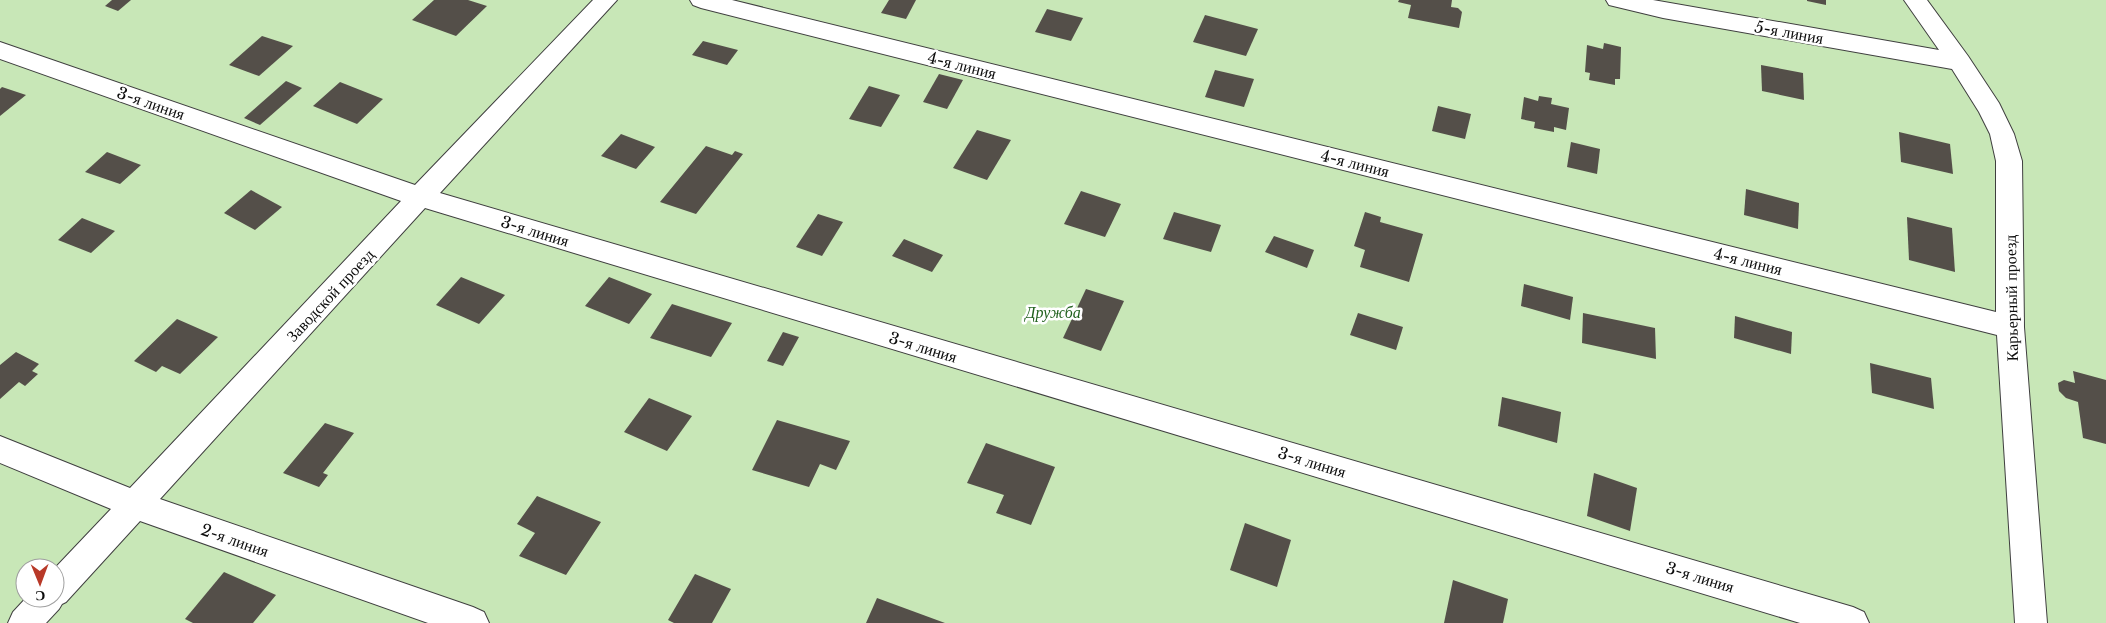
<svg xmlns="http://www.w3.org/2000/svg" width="2106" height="623" font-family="'Libre Baskerville',serif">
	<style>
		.green { fill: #c8e7b7; fill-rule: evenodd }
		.building { fill: #544f49 }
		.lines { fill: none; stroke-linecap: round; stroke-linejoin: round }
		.minor-casing { stroke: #3f3f3f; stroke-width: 2 }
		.minor { fill: #fff; fill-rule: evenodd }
		.labels { text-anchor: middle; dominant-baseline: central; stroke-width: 5; stroke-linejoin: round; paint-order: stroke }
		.street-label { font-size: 16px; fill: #0c0c0c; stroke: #fff }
		.park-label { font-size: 16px; font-style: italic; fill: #22621f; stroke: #fff }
	</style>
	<rect width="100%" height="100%" fill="#fefeec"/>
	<path class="green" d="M0 0H2106V623H0ZM25 568H55V598H25Z"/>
	<g class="building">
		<path d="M112 0H131L118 11 105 6Z"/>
		<path d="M434 0H468L487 6 456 36 412 20Z"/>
		<path d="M889 0H916L906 19 881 13Z"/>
		<path d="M1399 0H1452L1451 7 1458 8 1462 12 1459 28 1408 18 1411 5 1398 2Z"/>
		<path d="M1807 0H1826V5L1807 1Z"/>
		<path d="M1047 9 1083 18 1071 41 1035 32Z"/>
		<path d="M1205 15 1258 29 1246 56 1193 42Z"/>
		<path d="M262 36 293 46 259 76 229 65Z"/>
		<path d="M703 41 738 50 727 65 692 55Z"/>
		<path d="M1604 43 1621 47 1620 79H1615V85L1589 80 1590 73 1585 72 1587 45 1603 49Z"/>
		<path d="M1761 65 1803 73 1804 100 1762 91Z"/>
		<path d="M1215 70 1254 79 1244 107 1205 97Z"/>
		<path d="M939 74 963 80 947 109 923 102Z"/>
		<path d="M286 81 302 88 260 125 244 118Z"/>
		<path d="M340 82 383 99 357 124 313 106Z"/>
		<path d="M869 86 900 95 881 127 849 119Z"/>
		<path d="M2 87 26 95 0 116V89Z"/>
		<path d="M1539 96 1552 98 1551 104 1569 108 1566 130 1554 127V132L1534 128 1535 122 1521 119 1524 97 1538 101Z"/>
		<path d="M1438 106 1471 114 1465 139 1432 131Z"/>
		<path d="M977 130 1011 140 987 180 953 168Z"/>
		<path d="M1899 132 1950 144 1953 174 1901 162Z"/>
		<path d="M621 134 655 147 636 169 601 156Z"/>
		<path d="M1571 142 1600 149 1597 174 1567 167Z"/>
		<path d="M706 146 732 155 735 151 743 154 696 214 660 202Z"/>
		<path d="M107 152 141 165 120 184 85 172Z"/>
		<path d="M1746 189 1799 203 1798 229 1744 215Z"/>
		<path d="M251 190 282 207 255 230 224 213Z"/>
		<path d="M1081 191 1121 204 1105 237 1064 224Z"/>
		<path d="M1174 212 1221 225 1211 252 1163 239Z"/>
		<path d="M1365 212 1381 217 1380 222 1423 234 1409 282 1360 267 1365 250 1354 246Z"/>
		<path d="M818 214 843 222 822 256 796 247Z"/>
		<path d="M1907 217 1952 228 1955 272 1909 260Z"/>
		<path d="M82 218 115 231 91 253 58 240Z"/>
		<path d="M1274 236 1314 250 1307 268 1265 252Z"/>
		<path d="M904 239 943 255 932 272 892 256Z"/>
		<path d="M461 277 505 295 479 324 436 305Z"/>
		<path d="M609 277 652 294 629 324 585 306Z"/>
		<path d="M1524 284 1573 297 1570 320 1521 306Z"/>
		<path d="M1086 289 1124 301 1101 351 1063 338Z"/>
		<path d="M672 304 732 323 711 357 650 338Z"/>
		<path d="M1358 313 1403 327 1396 350 1350 335Z"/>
		<path d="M1583 313 1655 328 1656 359 1582 343Z"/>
		<path d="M1735 316 1792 332 1791 354 1734 338Z"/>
		<path d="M177 319 218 337 180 374 162 366 156 372 134 361Z"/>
		<path d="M783 332 799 337 783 366 767 361Z"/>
		<path d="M16 352 39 364 32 371 38 374 25 386 19 382 0 399V365Z"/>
		<path d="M1870 363 1931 378 1934 409 1872 393Z"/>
		<path d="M2073 371 2106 380V444L2083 438 2078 402 2066 398 2059 391 2058 383 2064 380 2075 383Z"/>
		<path d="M1502 397 1561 412 1557 443 1498 426Z"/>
		<path d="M649 398 692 416 667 451 624 432Z"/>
		<path d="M777 420 850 441 836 470 820 464 809 487 752 470Z"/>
		<path d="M325 423 354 433 323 473 328 475 319 487 283 473Z"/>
		<path d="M986 443 1055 467 1031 525 996 513 1004 495 967 483Z"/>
		<path d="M1594 473 1637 488 1630 531 1587 516Z"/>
		<path d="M537 496 601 522 566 575 519 556 535 533 517 524Z"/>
		<path d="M1245 523 1291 540 1277 587 1230 570Z"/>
		<path d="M224 572 276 595 253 623H193L185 619Z"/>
		<path d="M695 574 731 589 712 623H674L668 620Z"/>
		<path d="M1453 580 1508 599 1503 623H1444Z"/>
		<path d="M877 598 945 623H866Z"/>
	</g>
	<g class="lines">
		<defs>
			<g id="minor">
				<path d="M593 0H617L440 193 1853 607 1864 612 1869 623H1800L425 208 160 499 473 607 484 612 489 623H428L140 521 66 602 62 604 59 609 46 623H8L13 612 26 598H55V568L111 509 0 463V436L130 488 401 201 0 59V42L415 185Z"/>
				<path d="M690 0H732L1996 312V161L1990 134 1979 112 1952 69 1663 18 1609 5 1606 0H1653L1939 50 1904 0H1927L1968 56 1999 103 2014 134 2022 161 2024 327 2047 623H2015L1997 335 701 8 693 5Z"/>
			</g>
		</defs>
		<use href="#minor" class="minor-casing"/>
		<use href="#minor" class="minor"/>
	</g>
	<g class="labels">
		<g class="street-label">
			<text transform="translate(1789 32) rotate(10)">5-я линия</text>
			<text transform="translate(962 65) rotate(14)">4-я линия</text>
			<text transform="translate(151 103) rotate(19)">3-я линия</text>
			<text transform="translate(1355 163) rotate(14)">4-я линия</text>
			<text transform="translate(535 231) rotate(17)">3-я линия</text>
			<text transform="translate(1748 261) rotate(14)">4-я линия</text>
			<text transform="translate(330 295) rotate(-47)">Заводской проезд</text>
			<text transform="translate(2011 298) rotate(-91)">Карьерный проезд</text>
			<text transform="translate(923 347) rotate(17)">3-я линия</text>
			<text transform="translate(1312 462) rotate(17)">3-я линия</text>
			<text transform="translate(235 540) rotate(19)">2-я линия</text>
			<text transform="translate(1700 577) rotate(17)">3-я линия</text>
		</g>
		<g class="park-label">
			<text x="1053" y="312">Дружба</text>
		</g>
	</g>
	<g transform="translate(40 583) rotate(179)"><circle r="24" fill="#ffffff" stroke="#9e9e9e"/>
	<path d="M0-4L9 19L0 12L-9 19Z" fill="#b83928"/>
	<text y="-8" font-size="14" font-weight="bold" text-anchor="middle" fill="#0c0c0c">С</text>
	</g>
</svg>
